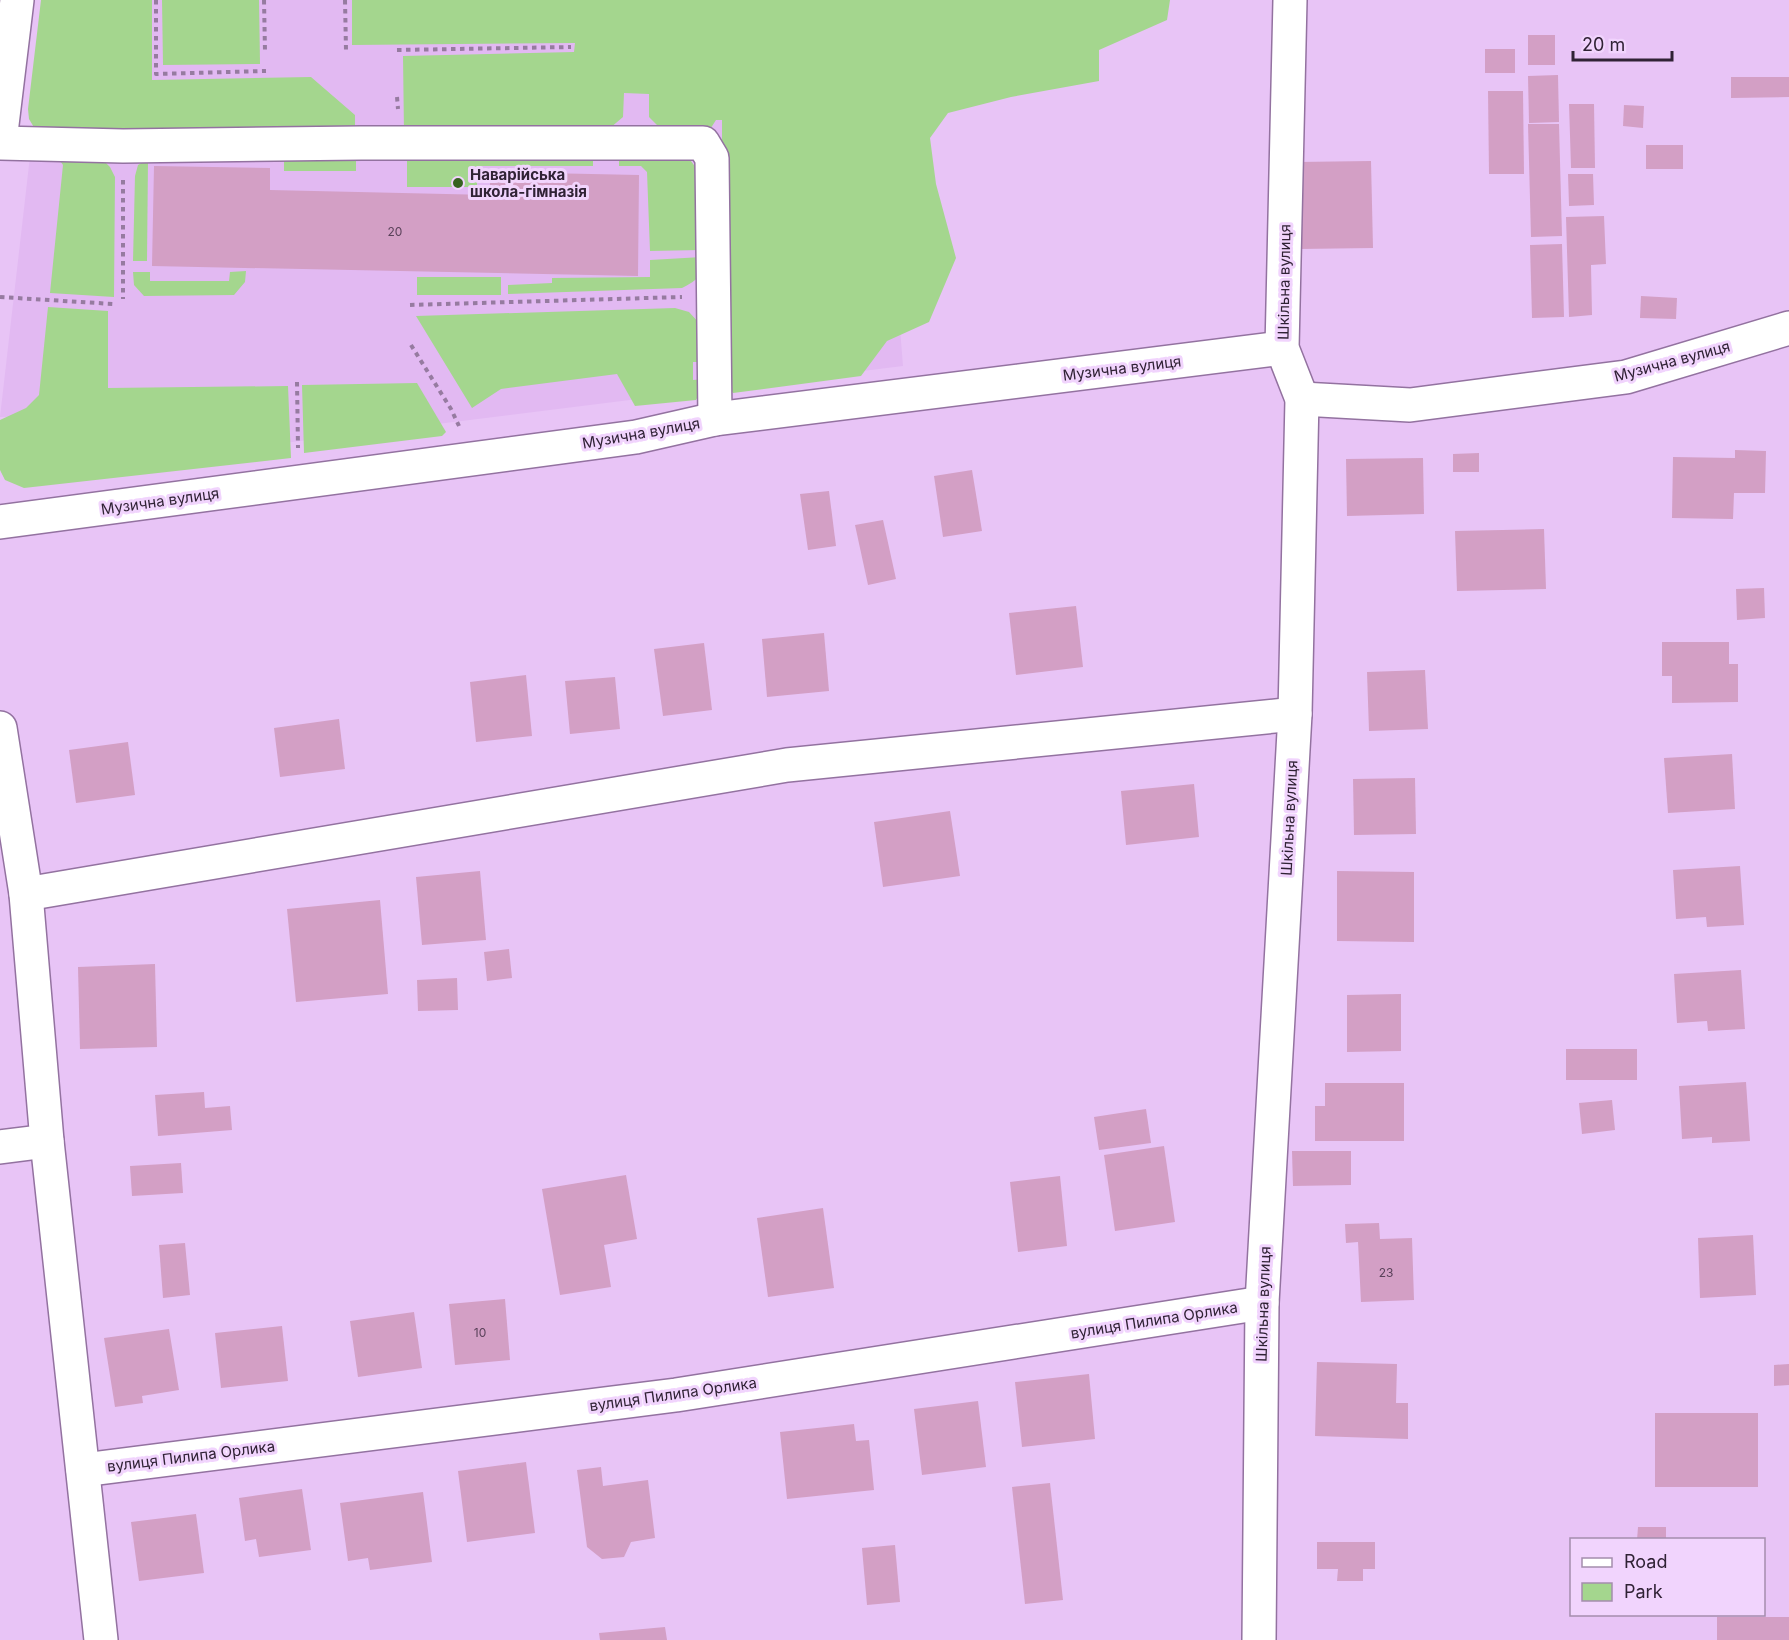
<svg xmlns="http://www.w3.org/2000/svg" width="1789" height="1640" font-family="Inter,sans-serif">
	<style>
		.built { fill: #e2b9f2 }
		.green { fill: #a4d68e }
		.building { fill: #d39fc5 }
		.lines { fill: none; stroke-linecap: round; stroke-linejoin: round }
		.minor-casing { stroke: #9372a0; stroke-width: 36 }
		.path { stroke: #967ba0; stroke-width: 4; stroke-dasharray: 4.5 4.5; stroke-linecap: butt }
		.minor { stroke: #fff; stroke-width: 33 }
		.poi-dot { fill: #376320; stroke: #f1d4fd; stroke-width: 2 }
		.labels { text-anchor: middle; dominant-baseline: central; stroke-width: 6; stroke-linejoin: round; paint-order: stroke }
		.number-label { font-size: 12px; fill: #594159 }
		.poi-label { font-size: 15px; font-weight: bold; fill: #302235; stroke: #f1d4fd; text-anchor: start }
		.street-label { font-size: 15px; fill: #302235; stroke: #f1d4fd }
	</style>
	<rect width="100%" height="100%" fill="#e8c4f6"/>
	<path class="built" d="M48 0H874L903 366 99 466V416L0 417Z"/>
	<g class="green">
		<path d="M41 0H152V80L311 77 355 115V135L35 129 29 119 28 109Z"/>
		<path d="M162 0H259L260 64 163 65Z"/>
		<path d="M352 0H1170L1167 20 1099 50V81L1011 97 948 113 930 138 936 184 956 258 929 322 887 341 861 376 733 393 722 374V120H716L709 131 662 130 649 117V94L624 93 623 117 603 134 404 133 403 56 574 52 575 43 352 45Z"/>
		<path d="M619 151 688 157 699 172 701 250 650 251 647 172 641 166H619Z"/>
		<path d="M407 152H593V166H477V187H407Z"/>
		<rect x="284" y="153" width="72" height="18"/>
		<path d="M56 155 103 160 110 167 115 177 114 297 50 293 63 165Z"/>
		<path d="M148 159 147 261H133L135 176 138 165Z"/>
		<path d="M702 257C702 277 699 279 682 288L508 294V285L552 283V278L650 277V260Z"/>
		<path d="M246 271 245 282 234 295 144 296 134 285 133 272H150V281H229L230 272Z"/>
		<rect x="417" y="277" width="84" height="18"/>
		<path d="M48 307 108 311V388L288 386 291 458 24 488 5 480 0 470V420L26 408 39 395Z"/>
		<path d="M675 308 689 312 701 325 703 362H693V380L704 379 702 389 696 400 635 406 617 374 501 389 472 408 416 316Z"/>
		<path d="M417 383 446 432 442 436 304 453 302 385Z"/>
	</g>
	<g class="building">
		<rect x="1528" y="35" width="27" height="30"/>
		<rect x="1485" y="49" width="30" height="24"/>
		<path d="M1558 75 1559 122 1529 123 1528 76Z"/>
		<path d="M1731 77H1789V97L1731 98Z"/>
		<path d="M1488 91H1523L1524 174H1489Z"/>
		<path d="M1569 104H1594L1595 168H1571Z"/>
		<path d="M1624 105 1644 106 1643 128 1623 126Z"/>
		<path d="M1528 124H1559L1562 236 1531 237Z"/>
		<rect x="1646" y="145" width="37" height="24"/>
		<path d="M1371 161 1373 248 1299 249 1297 162Z"/>
		<path d="M154 166 270 168V190L490 195V172L639 175 638 276 152 266Z"/>
		<path d="M1568 174H1593L1594 205 1569 206Z"/>
		<path d="M1604 216 1606 264 1591 265 1592 315 1569 317 1566 217Z"/>
		<path d="M1562 244 1564 317 1532 318 1530 245Z"/>
		<path d="M1641 296 1677 298 1676 319 1640 318Z"/>
		<path d="M1735 450 1766 451 1765 493H1734L1733 519 1672 518 1673 457 1735 458Z"/>
		<path d="M1479 453V472H1453V454Z"/>
		<path d="M1423 458 1424 514 1347 516 1346 459Z"/>
		<path d="M972 470 982 531 943 537 934 476Z"/>
		<path d="M829 491 836 546 808 550 800 494Z"/>
		<path d="M883 520 896 579 868 585 855 525Z"/>
		<path d="M1544 529 1546 589 1457 591 1455 531Z"/>
		<path d="M1764 588 1765 618 1737 620 1736 589Z"/>
		<path d="M1076 606 1083 667 1016 675 1009 613Z"/>
		<path d="M824 633 829 691 767 697 762 639Z"/>
		<path d="M1662 642H1729V664H1738V702L1672 703V676H1662Z"/>
		<path d="M704 643 712 710 663 716 654 649Z"/>
		<path d="M1425 670 1428 729 1369 731 1367 672Z"/>
		<path d="M526 675 532 736 476 742 470 682Z"/>
		<path d="M615 677 620 729 570 734 565 681Z"/>
		<path d="M339 719 345 769 280 777 274 728Z"/>
		<path d="M128 742 135 795 76 803 69 750Z"/>
		<path d="M1732 754 1735 809 1668 813 1664 758Z"/>
		<path d="M1415 778 1416 834 1354 835 1353 779Z"/>
		<path d="M1194 784 1199 837 1126 845 1121 791Z"/>
		<path d="M950 811 960 876 883 887 874 822Z"/>
		<path d="M1740 866 1744 925 1707 927 1706 917 1676 919 1673 870Z"/>
		<path d="M480 871 486 940 422 945 416 877Z"/>
		<path d="M1337 871 1414 872V942L1337 941Z"/>
		<path d="M380 900 388 994 296 1002 287 909Z"/>
		<path d="M509 949 512 978 487 981 484 952Z"/>
		<path d="M155 964 157 1047 80 1049 78 967Z"/>
		<path d="M1741 970 1745 1029 1708 1031 1707 1021 1677 1023 1674 974Z"/>
		<path d="M457 978 458 1010 418 1011 417 980Z"/>
		<path d="M1401 994V1051L1347 1052V995Z"/>
		<rect x="1566" y="1049" width="71" height="31"/>
		<path d="M1746 1082 1750 1141 1712 1143V1137L1682 1139 1679 1086Z"/>
		<path d="M1325 1083H1404V1141H1315V1106H1325Z"/>
		<path d="M204 1092 205 1108 230 1106 232 1130 158 1136 155 1095Z"/>
		<path d="M1612 1100 1615 1130 1582 1134 1579 1103Z"/>
		<path d="M1146 1109 1151 1143 1099 1150 1094 1117Z"/>
		<path d="M1164 1146 1175 1222 1115 1231 1104 1155Z"/>
		<path d="M1292 1151H1351V1185L1293 1186Z"/>
		<path d="M181 1163 183 1193 132 1196 130 1166Z"/>
		<path d="M626 1175 637 1239 604 1245 611 1287 560 1295 542 1189Z"/>
		<path d="M1060 1176 1067 1246 1018 1252 1010 1182Z"/>
		<path d="M823 1208 834 1288 768 1297 757 1218Z"/>
		<path d="M1379 1223 1380 1239 1412 1238 1414 1300 1361 1302 1358 1242 1346 1243 1345 1224Z"/>
		<path d="M1753 1235 1756 1295 1700 1298 1698 1238Z"/>
		<path d="M185 1243 190 1295 163 1298 159 1245Z"/>
		<path d="M505 1299 510 1360 455 1365 449 1304Z"/>
		<path d="M414 1312 422 1368 358 1377 350 1321Z"/>
		<path d="M282 1326 288 1381 221 1388 215 1333Z"/>
		<path d="M169 1329 179 1390 142 1396 143 1403 115 1407 104 1338Z"/>
		<path d="M1317 1362 1397 1364 1396 1403H1408V1439L1315 1436Z"/>
		<path d="M1789 1364V1385L1774 1386V1365Z"/>
		<path d="M1089 1374 1095 1439 1022 1447 1015 1382Z"/>
		<path d="M978 1401 986 1467 922 1475 914 1409Z"/>
		<rect x="1655" y="1413" width="103" height="74"/>
		<path d="M854 1424 856 1441 869 1440 874 1490 787 1499 780 1432Z"/>
		<path d="M526 1462 535 1533 467 1542 458 1471Z"/>
		<path d="M601 1467 603 1486 648 1480 655 1538 631 1542 624 1557 602 1559 587 1547 577 1470Z"/>
		<path d="M1050 1483 1063 1600 1025 1604 1012 1487Z"/>
		<path d="M302 1489 311 1550 259 1557 256 1539 245 1541 239 1498Z"/>
		<path d="M423 1492 432 1562 370 1570 368 1558 348 1561 340 1503Z"/>
		<path d="M196 1514 204 1573 139 1581 131 1522Z"/>
		<path d="M1638 1527H1666V1540H1637Z"/>
		<path d="M1317 1542H1375V1569H1363V1581H1337L1338 1569H1317Z"/>
		<path d="M895 1545 900 1602 867 1605 862 1548Z"/>
		<rect x="1717" y="1617" width="72" height="23"/>
		<path d="M665 1627 667 1640H600L599 1633Z"/>
	</g>
	<g class="lines">
		<defs>
			<g id="minor">
				<path d="M0 141 17 0"/>
				<path d="M0 143 123 146 361 143H703L712 158 715 419"/>
				<path d="M1302 399 1410 405 1626 377 1789 328"/>
				<path d="M0 522 636 437 715 419 1282 348"/>
				<path d="M0 728 26 894 47 1141 101 1640"/>
				<path d="M26 894 787 765 1295 714"/>
				<path d="M0 1147 47 1141"/>
				<path d="M83 1470 676 1395 1262 1303"/>
				<path d="M1259 1640 1262 1303 1295 714 1302 399 1282 348 1290 0"/>
			</g>
		</defs>
		<use href="#minor" class="minor-casing"/>
		<g class="path">
			<path d="M156 0V74L266 71"/>
			<path d="M264 0 265 51"/>
			<path d="M345 0 346 50"/>
			<path d="M397 50 571 47"/>
			<path d="M397 97 398 109"/>
			<path d="M123 180V299"/>
			<path d="M0 297 113 304"/>
			<path d="M410 305 682 297"/>
			<path d="M411 345 451 409 459 426"/>
			<path d="M297 382 298 448"/>
		</g>
		<use href="#minor" class="minor"/>
	</g>
	<circle class="poi-dot" cx="458" cy="183" r="6"/>
	<g class="labels">
		<g class="number-label">
			<text x="395" y="231">20</text>
			<text x="1386" y="1272">23</text>
			<text x="480" y="1332">10</text>
		</g>
		<g class="poi-label">
			<text x="470" y="174">Наварійська<tspan x="470" dy="17">школа-гімназія</tspan></text>
		</g>
		<g class="street-label">
			<text transform="translate(1284 282) rotate(-89)">Шкільна вулиця</text>
			<text transform="translate(1672 361) rotate(-15)">Музична вулиця</text>
			<text transform="translate(1122 368) rotate(-7)">Музична вулиця</text>
			<text transform="translate(641 433) rotate(-10)">Музична вулиця</text>
			<text transform="translate(160 501) rotate(-8)">Музична вулиця</text>
			<text transform="translate(1289 818) rotate(-87)">Шкільна вулиця</text>
			<text transform="translate(1263 1304) rotate(-88)">Шкільна вулиця</text>
			<text transform="translate(1154 1320) rotate(-9)">вулиця Пилипа Орлика</text>
			<text transform="translate(673 1394) rotate(-8)">вулиця Пилипа Орлика</text>
			<text transform="translate(191 1456) rotate(-7)">вулиця Пилипа Орлика</text>
		</g>
	</g>
	<rect x="1570" y="1538" width="195" height="78" fill="#f1d4fd" stroke="#a48dad" stroke-width="1.5"/>
	<rect x="1582" y="1558" width="30" height="9" fill="#ffffff" stroke="#a48dad" stroke-width="1.5"/>
	<text x="1624" y="1568" font-size="18" fill="#302235">Road</text>
	<rect x="1582" y="1583" width="30" height="18" fill="#a4d68e" stroke="#a48dad" stroke-width="1.5"/>
	<text x="1624" y="1598" font-size="18" fill="#302235">Park</text>
	<path d="M1573 51v9h99v-9" fill="none" stroke="#302235" stroke-width="3"/>
	<text x="1582" y="51" font-size="18" fill="#302235" stroke="#f1d4fd" stroke-width="4.5" paint-order="stroke">20 m</text>
</svg>
